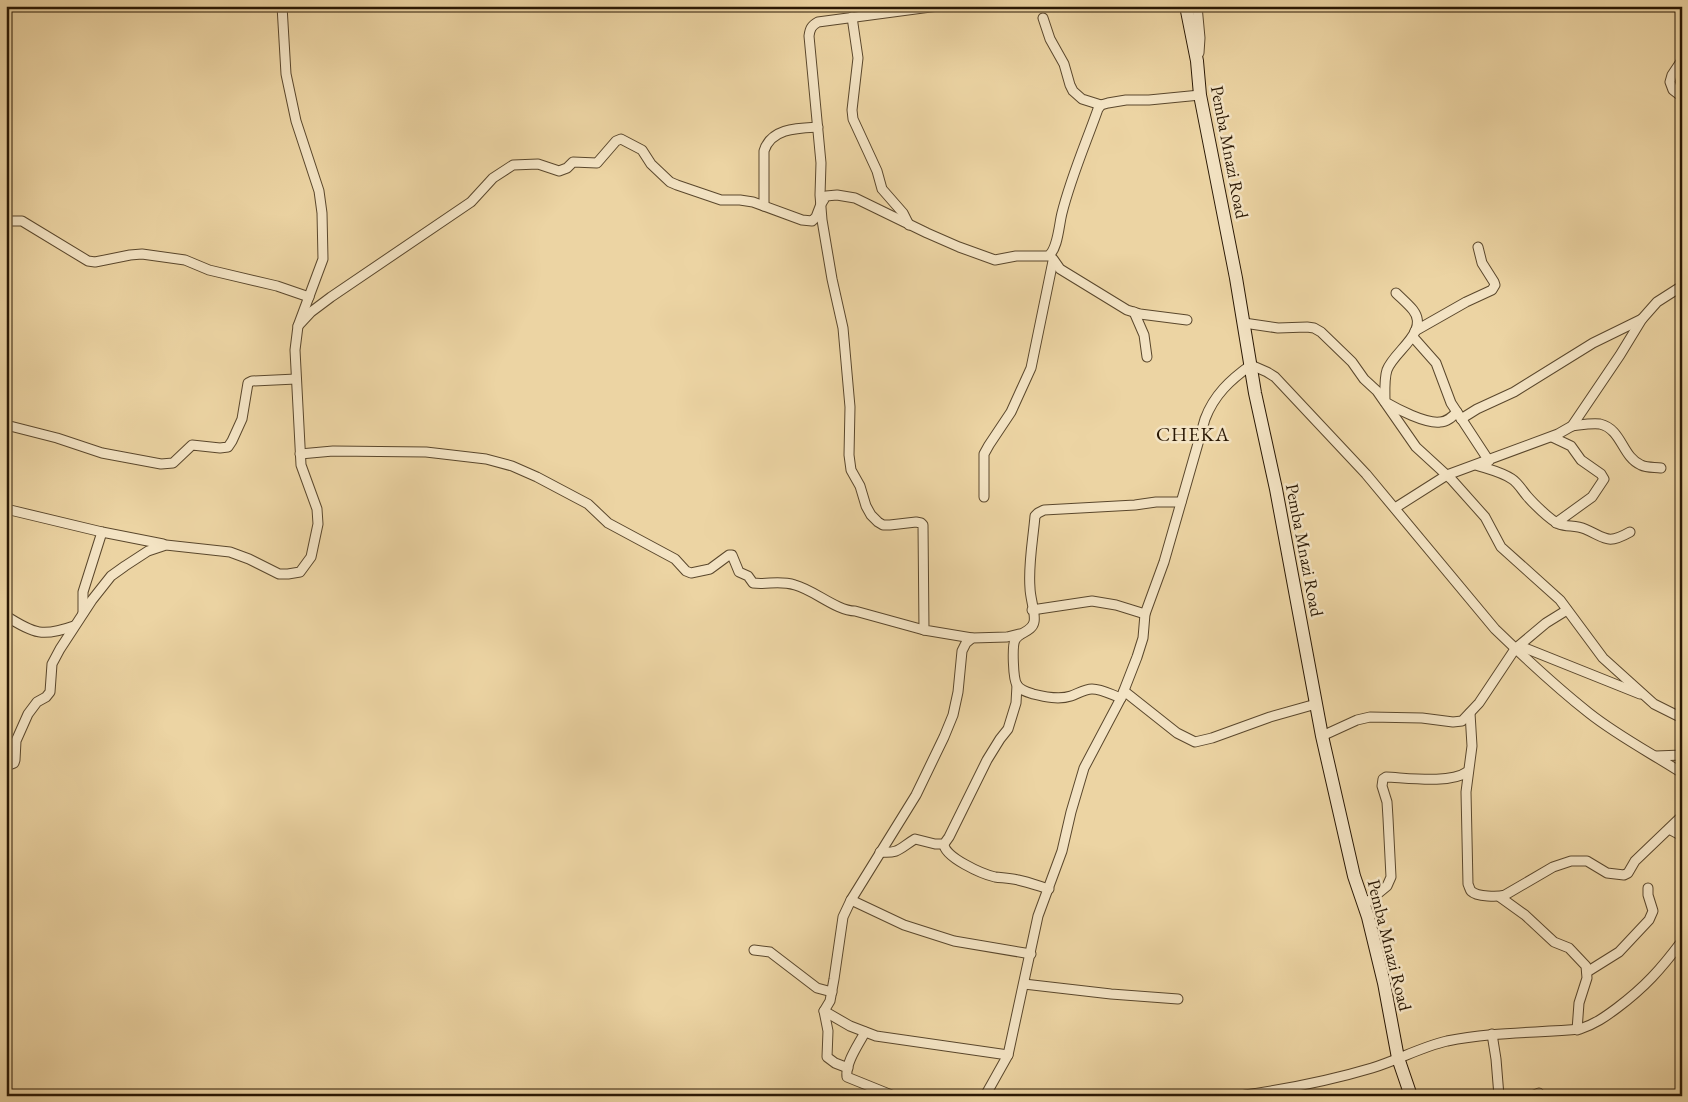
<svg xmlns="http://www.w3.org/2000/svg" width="1688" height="1102" font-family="'EB Garamond',serif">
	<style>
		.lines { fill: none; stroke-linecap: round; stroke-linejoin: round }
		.minor-casing { stroke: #5a472c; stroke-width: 11 }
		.secondary-casing { stroke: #2a1804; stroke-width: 14 }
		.minor { stroke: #f3e3c3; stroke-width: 9 }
		.secondary { stroke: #f3e3c3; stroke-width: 12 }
		.labels { text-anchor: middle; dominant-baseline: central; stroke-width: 5; stroke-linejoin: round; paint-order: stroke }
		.street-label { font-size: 18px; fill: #2a1804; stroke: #f3e3c3 }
		.quarter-label { font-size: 20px; letter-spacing: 1px; fill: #2a1804; stroke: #f3e3c3 }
	</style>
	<rect width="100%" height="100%" fill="#ecd4a3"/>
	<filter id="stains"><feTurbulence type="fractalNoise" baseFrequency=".004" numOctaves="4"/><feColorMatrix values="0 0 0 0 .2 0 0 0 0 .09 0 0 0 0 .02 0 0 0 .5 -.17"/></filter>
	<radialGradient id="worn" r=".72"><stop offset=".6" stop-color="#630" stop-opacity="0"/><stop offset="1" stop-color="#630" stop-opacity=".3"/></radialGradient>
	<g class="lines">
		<defs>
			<g id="minor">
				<path d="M938 6 818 22C811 26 810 29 809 36L821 163 820 195 822 220 832 279 843 328 850 407 849 455 851 470 860 486 866 506 871 515 878 522 883 525H890L916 522 921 523 923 525 924 630 972 638"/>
				<path d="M1197 6 1200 38 1199 53"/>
				<path d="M852 17 858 58 852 110 853 119 877 171 882 189 903 213 909 225"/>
				<path d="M1043 18 1050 39 1064 64 1070 85 1073 91 1082 99 1101 105"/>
				<path d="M1682 60 1672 75 1670 82 1673 90 1682 97"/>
				<path d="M764 206V151C771 128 798 128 818 127"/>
				<path d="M6 221H22L88 261 95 262 130 255 142 254 185 260 209 270 277 286 309 297"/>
				<path d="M1053 259 1060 269 1127 310 1140 314 1187 320"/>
				<path d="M1396 293C1401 298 1408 304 1413 310 1430 332 1394 351 1387 370 1384 379 1385 392 1385 402 1397 409 1426 424 1440 422 1447 422 1452 417 1457 412"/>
				<path d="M1134 312 1144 335 1147 357"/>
				<path d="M1244 323 1278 328 1307 327 1314 328 1321 332 1352 362 1364 379 1377 391 1416 447 1452 480 1485 517 1501 547 1560 600 1603 658 1654 704 1682 718"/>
				<path d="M298 326 311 312 331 297 471 202 493 178 513 165 538 164 559 171 567 168 573 162 597 163 616 141 621 139 642 150 651 164 670 182 677 185 721 200H740L753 202 802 220 812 221 816 217 821 204 826 196 837 195 855 198 927 233 959 247 995 260 1016 256H1048C1058 250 1059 224 1062 213 1071 177 1086 143 1098 109L1101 105 1108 103 1126 100H1149L1200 95"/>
				<path d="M1415 331 1466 302 1492 290 1495 285 1494 282 1482 263 1478 247"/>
				<path d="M1413 337 1436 363 1451 403 1489 461"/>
				<path d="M1461 419 1477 409 1514 392 1593 343 1642 319"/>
				<path d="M6 425 57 438 102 453 161 464 173 463 192 445 220 448 228 447 232 441 242 419 248 383 252 381 296 379"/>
				<path d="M1572 426C1581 425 1590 423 1600 424 1622 429 1622 457 1641 465 1647 468 1655 467 1661 468"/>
				<path d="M1552 437 1571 446 1581 460 1601 474 1604 479 1592 497 1556 523"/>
				<path d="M300 454 333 451 426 452 486 459 512 466 537 477 588 504 608 523 675 559 686 571 691 573 710 569 729 555H732L739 572 748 576 753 583C768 585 778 580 795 585 814 590 837 611 855 611L924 630"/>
				<path d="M1476 465C1488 469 1502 472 1512 479 1518 483 1522 490 1527 496 1533 503 1550 520 1559 524 1567 527 1576 525 1585 529 1606 538 1607 545 1630 532"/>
				<path d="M984 497V454L989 445 1011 412 1031 368 1053 261"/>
				<path d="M1395 508 1447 475 1558 434 1572 426 1620 355 1642 319 1657 302 1682 286"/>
				<path d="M6 509 102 532 163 544"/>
				<path d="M1032 610 1092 601 1116 605 1145 614"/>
				<path d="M83 613V592L102 532"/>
				<path d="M6 616C34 634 43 637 74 626"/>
				<path d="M1520 646 1640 694"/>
				<path d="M1124 691 1177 733 1195 742 1212 738 1270 717 1316 704"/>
				<path d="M1121 698C1112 695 1102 689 1092 689 1085 689 1077 694 1071 696 1059 700 1045 697 1033 694 1027 692 1020 690 1017 685 1013 679 1012 646 1015 640 1019 632 1032 632 1034 622 1036 614 1030 598 1030 588 1028 565 1033 540 1035 516L1038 513 1044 510 1135 505 1156 502H1181"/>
				<path d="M1470 713 1472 746 1466 792 1468 884C1469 886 1470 890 1471 891 1477 897 1498 897 1505 895L1553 867 1571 861H1587L1607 873 1624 875 1628 873 1635 861 1682 816"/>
				<path d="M1322 736 1357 720 1370 717 1422 718 1453 722 1462 721 1479 703 1515 649 1546 623 1567 610"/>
				<path d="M1656 756 1682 755"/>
				<path d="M6 766 14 763 15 760 16 741 28 714 37 702 46 697 50 692 52 664 60 649 92 600 111 576 125 566 148 551 166 545 230 552 249 559 279 574H288L300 572 311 557 318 524 317 509 301 465 295 350 298 326 323 259 322 213 319 191 296 121 286 74 282 6"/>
				<path d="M1669 829 1682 836"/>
				<path d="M944 844C944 857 982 874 995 877 1002 878 1010 878 1018 880 1028 882 1039 886 1049 889"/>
				<path d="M880 852C899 854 900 848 915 839L935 844H944L949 837 987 760 1000 739 1008 729 1016 703 1017 685"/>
				<path d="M1500 897 1525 915 1554 942 1569 948 1586 966 1587 978 1579 1003 1577 1030"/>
				<path d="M851 900 904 925 954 941 1031 954"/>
				<path d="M1364 905 1387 886 1391 877 1388 818 1387 802 1382 786 1383 779 1386 777C1408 778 1450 784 1467 772"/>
				<path d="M754 950 770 952 817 988 832 992"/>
				<path d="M1587 972 1619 952 1649 920 1653 911 1648 895V888"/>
				<path d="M1024 984 1111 994 1178 999"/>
				<path d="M824 1011 850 1026 876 1036 1008 1055"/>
				<path d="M865 1032C859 1044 845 1063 847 1077L894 1096"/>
				<path d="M1492 1034 1496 1059 1499 1096"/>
				<path d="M848 1068 835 1063 827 1057 828 1031 824 1011 830 1001 834 979 843 917 851 900 916 795 944 737 953 715 958 692 962 651 966 643 972 638 1007 637 1019 634"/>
				<path d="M1245 1095C1286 1089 1332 1080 1372 1068 1398 1060 1421 1047 1447 1041 1491 1032 1536 1033 1580 1029 1595 1024 1605 1017 1617 1008 1645 987 1661 969 1682 941"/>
				<path d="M985 1096 1008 1055 1038 916 1062 851 1071 812 1084 768 1121 698 1137 657 1143 638 1145 614 1164 562 1205 419C1214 395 1230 380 1251 365L1267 372 1275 377 1366 474 1495 629C1525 658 1556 687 1589 713 1618 736 1651 753 1682 773"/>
				<path d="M1532 1096 1539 1093"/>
			</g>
			<path id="secondary" d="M1186 6 1197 61 1200 95 1236 278 1255 393 1276 489 1322 736 1354 876 1368 917 1384 983 1398 1058 1411 1096"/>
		</defs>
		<use href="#minor" class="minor-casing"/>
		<use href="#secondary" class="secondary-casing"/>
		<use href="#minor" class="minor"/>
		<use href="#secondary" class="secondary"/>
	</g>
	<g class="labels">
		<g class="street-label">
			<text transform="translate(1230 152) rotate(79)">Pemba Mnazi Road</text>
			<text transform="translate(1305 550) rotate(79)">Pemba Mnazi Road</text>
			<text transform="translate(1390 945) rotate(76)">Pemba Mnazi Road</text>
		</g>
		<g class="quarter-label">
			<text x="1193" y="434">CHEKA</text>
		</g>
	</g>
	<rect width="1688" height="1102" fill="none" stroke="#ecd4a3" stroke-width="25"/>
	<rect x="8" y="8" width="1673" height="1087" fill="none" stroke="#2a1804" stroke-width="2.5"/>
	<rect x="12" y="12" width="1663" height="1077" fill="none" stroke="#2a1804"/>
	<rect width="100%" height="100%" filter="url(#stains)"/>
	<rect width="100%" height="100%" fill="url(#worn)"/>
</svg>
